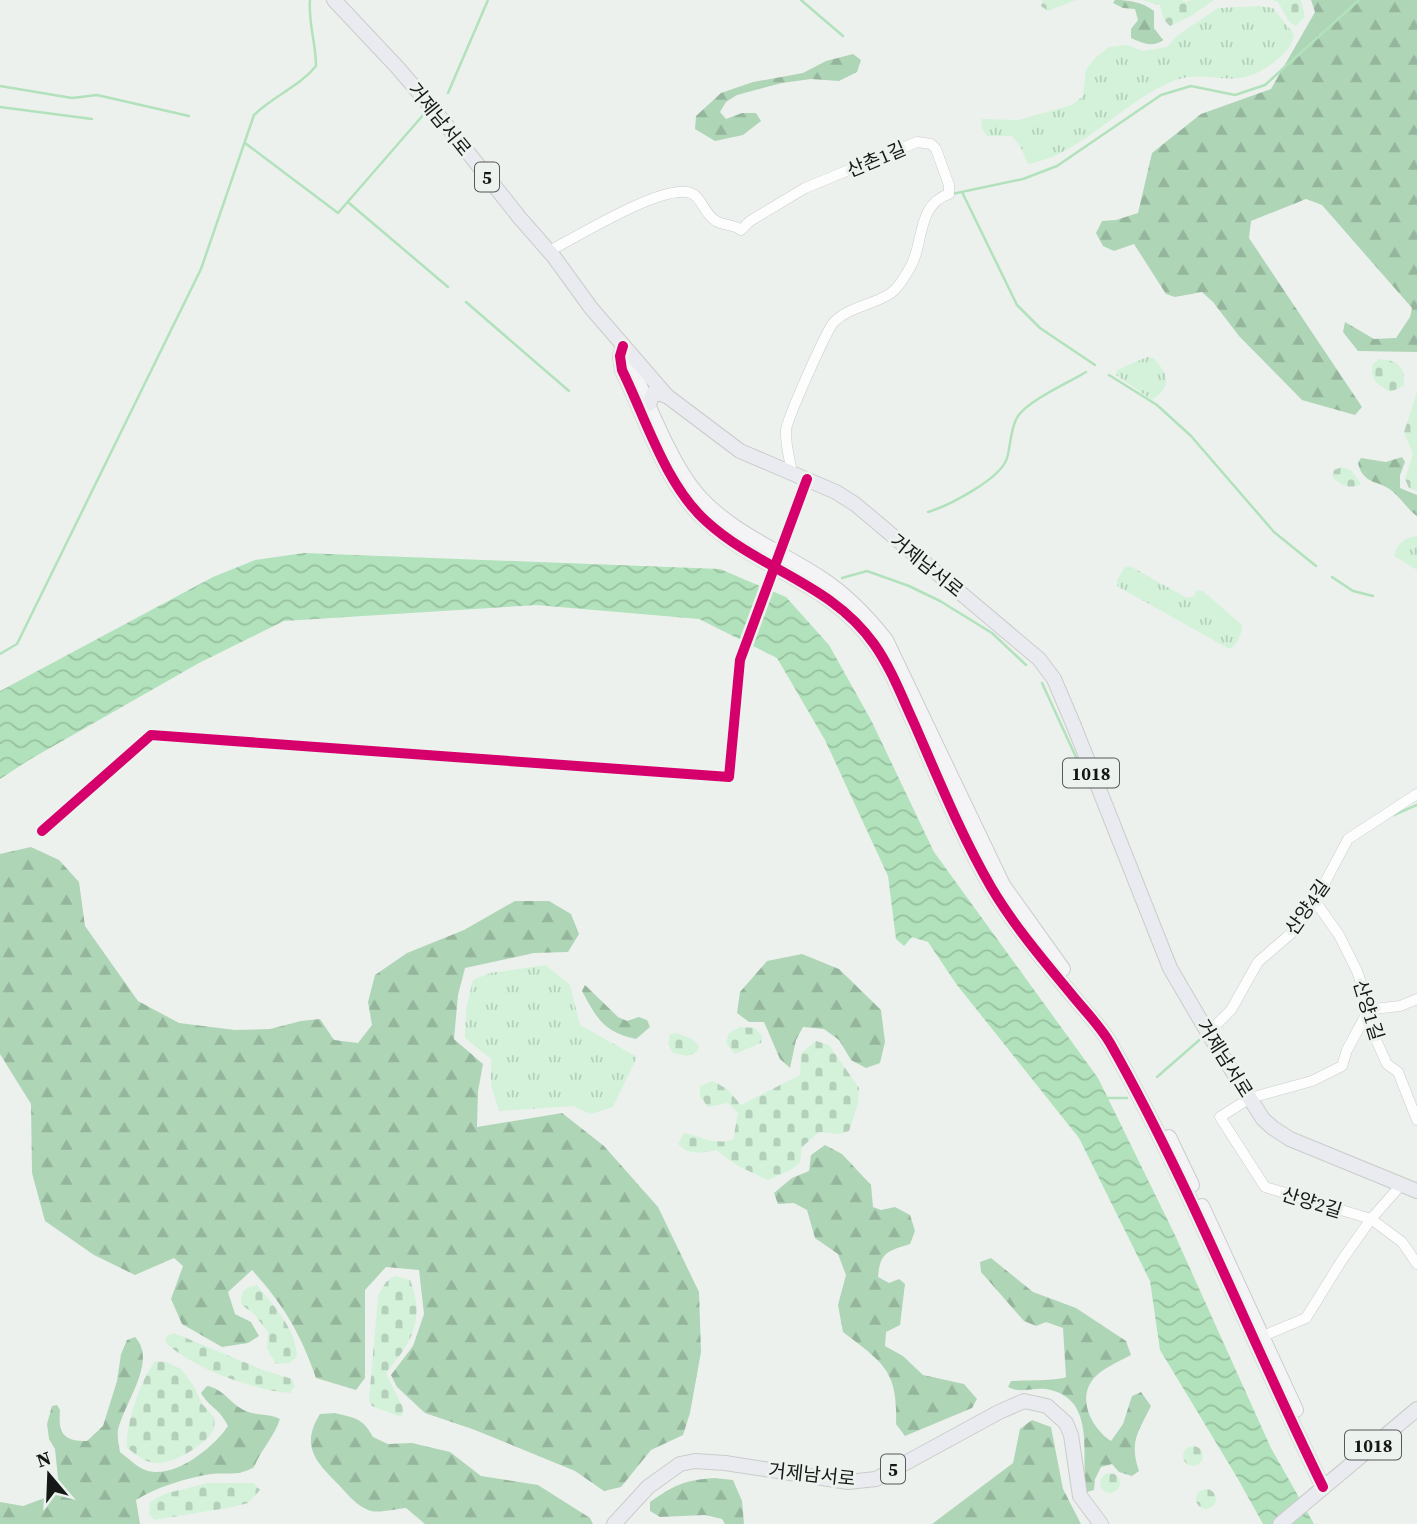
<svg xmlns="http://www.w3.org/2000/svg" width="1417" height="1524" font-family="'Source Serif 4','Noto Sans KR',serif">
	<style>
		.grass { fill: url(#grass-tufts) }
		.forest { fill: url(#forest-firs) }
		.cemetery { fill: url(#cemetery-stones) }
		.water { fill: url(#water-waves) }
		.lines { fill: none; stroke-linecap: round; stroke-linejoin: round }
		.stream { stroke: #b1e2bb; stroke-width: 2.5 }
		.street-casing { stroke: #cacdcb; stroke-width: 11 }
		.secondary-casing { stroke: #cacdcb; stroke-width: 16 }
		.primary-casing { stroke: #caccca; stroke-width: 16 }
		.street { stroke: #fcfdfc; stroke-width: 10 }
		.secondary { stroke: #f4f4f6; stroke-width: 14 }
		.primary { stroke: #eaebf0; stroke-width: 14 }
		.cycleway-casing { stroke: #ecf2ed; stroke-width: 15 }
		.cycleway { stroke: #d6006c; stroke-width: 10 }
		.labels { text-anchor: middle; dominant-baseline: central; stroke-width: 6; stroke-linejoin: round; paint-order: stroke }
		.shield { fill: #ecf2ed; stroke: #565957; stroke-width: 2 }
		.shield-label { font-size: 18px; font-weight: bold; fill: #161817 }
		.street-label { font-size: 19px; fill: #161817; stroke: #ecf2ed }
	</style>
	<defs>
		<pattern id="grass-tufts" width="24" height="20" patternUnits="userSpaceOnUse" patternTransform="scale(1.75)"><rect width="24" height="20" fill="#d3f2d9"/><path d="M3 7l-1-3M5 7V3M7 7l1-3M15 17l-1-3M17 17v-4M19 17l1-3" fill="none" stroke="#b4cfba"/></pattern>
		<pattern id="forest-firs" width="22" height="20" patternUnits="userSpaceOnUse" patternTransform="scale(1.75)"><rect width="22" height="20" fill="#aed5b6"/><path d="M5 1l3.5 6h-7zM16 11l3.5 6h-7z" fill="#95b69c"/></pattern>
		<pattern id="cemetery-stones" width="16" height="16" patternUnits="userSpaceOnUse" patternTransform="scale(1.75)"><rect width="16" height="16" fill="#d3f2d9"/><path d="M2 7V4a2 2 0 0 1 4 0v3zM10 15v-3a2 2 0 0 1 4 0v3z" fill="#b4cfba"/></pattern>
		<pattern id="water-waves" width="16" height="10" patternUnits="userSpaceOnUse" patternTransform="scale(1.75)"><rect width="16" height="10" fill="#b1e2bb"/><path d="M0 5q4-4 8 0t8 0" fill="none" stroke="#98c1a0"/></pattern>
	</defs>
	<rect width="100%" height="100%" fill="#edf1ee"/>
	<g class="grass">
		<path d="M1260 6 1273 8 1294 34C1291 49 1285 53 1273 63 1235 93 1212 68 1176 80 1124 99 1083 155 1028 164L1020 146 1012 136H987L981 126 982 119 1018 120 1072 105 1083 96 1086 70 1095 58 1109 47 1127 45 1143 51 1167 47 1178 35 1218 8Z"/>
		<path d="M1147 357 1154 358C1167 374 1174 385 1152 400L1116 375 1117 370Z"/>
		<path d="M1417 536V570L1394 556C1397 543 1404 538 1417 536Z"/>
		<path d="M1130 566 1187 598 1194 596 1197 590 1203 591 1242 625C1242 634 1237 646 1229 649L1117 586V580L1124 568Z"/>
		<path d="M546 965 570 985 580 1025 637 1057 613 1107 591 1114 573 1106 499 1111 491 1085V1059L465 1038 466 1009 473 980 490 973Z"/>
	</g>
	<g class="forest">
		<path d="M1115 0C1128 0 1143 2 1154 11V28L1163 40C1153 48 1142 43 1131 38V29L1138 20 1135 9 1123 8 1113 3Z"/>
		<path d="M1311 0H1417V352L1358 351 1343 332 1345 322 1374 339 1396 338 1410 317 1412 308 1322 205 1306 199 1251 221 1249 238 1362 407 1355 415 1302 400 1239 336 1213 302 1202 292 1175 297 1166 294 1134 244 1114 251 1103 246 1096 233 1102 221 1116 220 1138 213 1152 153 1201 114 1271 89 1315 12Z"/>
		<path d="M853 54 861 60 857 72 839 81 811 79 782 83 737 95 726 102 720 112 726 119 742 113H756L761 121 743 135 715 141 695 129 696 116 721 93 753 82 803 73 826 61Z"/>
		<path d="M1402 457 1405 462 1400 475V488L1417 495V516C1407 509 1401 498 1392 491 1379 480 1363 485 1358 463L1361 458 1386 462Z"/>
		<path d="M31 847 59 860 79 882 85 926 138 1001 179 1023 235 1030 270 1029 301 1021 320 1019 334 1040 358 1043 372 1025 368 1002 375 975 407 953 464 930 515 901H549L571 914 579 934 568 952 534 953 465 968 458 995 454 1039 483 1064 478 1091 477 1127 562 1113 604 1146 658 1207 699 1292 701 1352 690 1413 683 1435 651 1450 621 1487 604 1491 575 1471 475 1430 425 1413 397 1387 391 1375 413 1346 424 1314 419 1270 386 1267 365 1290V1378L356 1390 316 1378C301 1334 283 1304 252 1270L228 1292 235 1314 251 1322 259 1336 248 1343 222 1347 182 1324 171 1299 183 1266 174 1258 135 1275 94 1255 45 1221 32 1173 31 1104 0 1054V854Z"/>
		<path d="M802 954 839 969 881 1010 885 1042 880 1063 866 1068 851 1060 839 1040 824 1029 803 1027 796 1040 790 1068 780 1059 764 1022H749L737 1013 740 992 767 961Z"/>
		<path d="M585 985 618 1017 627 1021 639 1017 647 1020 650 1027 636 1039C604 1032 597 1019 582 991Z"/>
		<path d="M825 1145 842 1154 871 1185 873 1207 881 1210 895 1207 910 1215 915 1231 910 1244C888 1251 880 1252 878 1277L889 1283 899 1279 905 1284 900 1325 886 1332 885 1346 903 1356 923 1375 964 1384 977 1399 972 1408 905 1436 896 1424C898 1370 883 1363 843 1332L838 1305 846 1275 838 1254 815 1238 807 1210 794 1203 778 1204 774 1193 792 1178 809 1171 811 1155Z"/>
		<path d="M991 1258 1033 1292 1076 1308 1126 1341 1131 1355C1120 1361 1106 1367 1097 1375 1075 1395 1090 1427 1111 1441L1123 1424 1132 1396 1141 1392 1151 1406C1138 1432 1129 1442 1139 1471L1132 1476 1119 1472 1112 1464 1101 1467 1095 1479 1094 1490 1087 1492C1079 1458 1099 1398 1046 1389 1032 1387 1021 1394 1008 1387L1011 1381C1025 1380 1058 1381 1066 1377L1063 1328 1046 1322 1036 1326 1024 1321 981 1272 980 1262Z"/>
		<path d="M135 1337C158 1361 124 1403 118 1430 117 1437 119 1446 120 1452 128 1458 139 1469 148 1471 176 1478 214 1447 228 1426 220 1409 210 1408 201 1393L207 1386C223 1388 231 1405 246 1411 257 1416 269 1413 280 1419 274 1437 261 1450 254 1467 237 1477 229 1472 211 1474 186 1478 157 1487 136 1500L140 1524H0V1502L23 1506 50 1496 58 1478 55 1449 49 1439 47 1424 52 1406 57 1405 60 1410C58 1433 63 1441 87 1441L103 1426 117 1381 121 1354 127 1340Z"/>
		<path d="M335 1413C355 1418 363 1418 373 1437L388 1444 412 1443 450 1452 481 1476 538 1485 590 1518 593 1524H425L406 1508C395 1509 377 1514 368 1510 356 1505 347 1494 339 1485 316 1462 300 1446 320 1414Z"/>
		<path d="M1032 1420 1051 1427 1063 1489 1081 1524H932L1013 1463 1020 1429Z"/>
		<path d="M714 1478 733 1480 742 1501 744 1524H725L722 1519 705 1515 660 1517 650 1511V1502C674 1485 685 1480 714 1478Z"/>
	</g>
	<g class="cemetery">
		<path d="M1043 0H1076L1048 11 1041 6Z"/>
		<path d="M1141 0H1182L1186 2 1190 0H1214L1191 16 1170 26 1164 20 1160 5Z"/>
		<path d="M1272 0H1301L1305 17 1296 26 1289 22 1278 2Z"/>
		<path d="M1379 359C1398 360 1406 367 1404 386L1390 392C1378 384 1369 380 1373 364Z"/>
		<path d="M1417 392V491L1409 488 1405 479 1413 454 1404 432Z"/>
		<path d="M1342 467 1351 470 1361 484C1351 490 1338 485 1332 476L1334 470Z"/>
		<path d="M740 1027 755 1028 762 1036 761 1043 735 1054 726 1043 729 1033Z"/>
		<path d="M677 1033 692 1039 699 1046 697 1052 687 1056 673 1053 668 1044 670 1034Z"/>
		<path d="M816 1041 829 1045 859 1088 858 1104 849 1131 839 1134 819 1132 802 1147 800 1163 789 1171 768 1180 738 1166 716 1150C700 1153 690 1156 678 1144L684 1133C705 1137 711 1145 733 1140L738 1113 728 1103 708 1107 700 1096V1086L713 1081 727 1089 741 1105 800 1075 801 1053Z"/>
		<path d="M395 1276 410 1280C426 1320 411 1343 386 1373L404 1410 401 1417 372 1406 369 1400 378 1296 386 1282Z"/>
		<path d="M257 1285C273 1305 297 1330 297 1357L289 1363 276 1364 267 1349 268 1332 255 1315 241 1304C241 1291 244 1287 257 1285Z"/>
		<path d="M174 1333 263 1370 292 1379 295 1386 290 1393C253 1390 192 1368 165 1342L167 1336Z"/>
		<path d="M155 1361 167 1362 181 1369 195 1388 202 1404 214 1417C214 1420 215 1424 214 1428 210 1443 170 1466 155 1463 144 1462 136 1454 127 1448 125 1424 141 1380 155 1361Z"/>
		<circle cx="1193" cy="1456" r="10"/>
		<circle cx="1110" cy="1483" r="10"/>
		<path d="M208 1483H254L260 1490 248 1503 233 1507 154 1520 149 1513 150 1502 164 1494Z"/>
		<circle cx="1206" cy="1499" r="10"/>
	</g>
	<path class="water" d="M304 553 720 569 786 597 829 645 872 722 934 852 1098 1078 1174 1233 1271 1448 1314 1524H1263L1238 1479 1160 1350 1150 1281 1079 1138 957 985 928 942 912 937 904 946 896 939 888 876 825 740 777 658 699 619 536 605 284 621 199 663 29 760 0 779V691L213 577 255 560Z"/>
	<g class="lines">
		<g class="stream">
			<path d="M801 0 843 36"/>
			<path d="M0 86 72 98 97 95 189 116"/>
			<path d="M448 93 488 0"/>
			<path d="M0 107 92 119"/>
			<path d="M245 143 338 213 424 114"/>
			<path d="M962 192 1017 305 1040 328 1095 365"/>
			<path d="M952 194 1023 179 1057 166 1161 95 1191 86 1235 95 1265 85 1359 0"/>
			<path d="M349 203 448 287"/>
			<path d="M466 302 569 391"/>
			<path d="M1109 375 1157 405 1191 436 1274 532 1316 566"/>
			<path d="M928 512C948 506 1001 479 1007 458 1011 445 1010 428 1018 416 1029 400 1068 383 1086 372"/>
			<path d="M1332 577 1353 591 1373 596"/>
			<path d="M842 578 867 571 909 586 940 601 992 633 1026 665"/>
			<path d="M0 654 17 644 201 269 254 115C273 96 299 87 316 66 316 43 308 22 310 0"/>
			<path d="M1042 683 1081 768"/>
			<path d="M1394 815 1417 805"/>
			<path d="M1157 1077 1205 1035"/>
			<path d="M1106 1098H1127"/>
		</g>
		<defs>
			<g id="street">
				<path d="M549 251C579 236 655 188 687 192 702 194 703 214 716 221 724 226 733 224 741 230L750 221 805 188 917 142 931 144 936 149 949 185V194C915 205 925 247 908 271 904 278 898 288 891 293 874 305 850 306 834 322 827 329 787 419 786 430 785 443 790 460 792 473"/>
				<path d="M42 831 151 735 729 777 740 660 807 479"/>
				<path d="M1315 901 1339 935 1357 971 1366 998 1371 1029 1387 1064 1398 1072 1417 1120"/>
				<path d="M1417 999 1400 1006 1374 1009 1367 1013 1347 1050 1342 1066 1312 1081 1250 1098 1220 1117 1265 1187 1371 1219 1402 1242 1417 1264"/>
				<path d="M1208 1033 1231 1010 1258 962 1295 930 1315 901 1348 839 1417 794"/>
				<path d="M1258 1338 1306 1318 1342 1260 1371 1219 1401 1185"/>
			</g>
			<g id="secondary">
				<path d="M623 346 620 356 622 370C646 419 666 486 707 522 760 570 831 583 874 644 891 668 902 697 914 723 938 778 961 835 991 887 1014 926 1044 961 1072 995 1085 1011 1100 1026 1110 1043 1190 1184 1251 1341 1323 1487"/>
				<path d="M633 359 631 366C649 405 670 462 697 494 730 532 780 551 821 578 847 595 867 616 886 640L1003 885 1063 969"/>
				<path d="M1169 1137 1192 1185"/>
				<path d="M1202 1206 1296 1410"/>
			</g>
			<g id="primary">
				<path d="M334 0 398 68 444 122 519 217 554 257 591 308 667 396 740 451 836 492 855 504 1039 659 1054 679 1074 726 1170 968 1208 1033 1263 1119 1273 1128 1290 1139 1417 1191"/>
				<path d="M649 404 654 392 667 396"/>
				<path d="M614 1524 648 1487 680 1464 695 1461 725 1463 848 1482 876 1479 999 1412 1024 1401 1047 1406 1066 1423 1071 1435 1080 1496 1101 1524"/>
				<path d="M1280 1524 1417 1409"/>
			</g>
		</defs>
		<use href="#street" class="street-casing"/>
		<use href="#secondary" class="secondary-casing"/>
		<use href="#primary" class="primary-casing"/>
		<use href="#street" class="street"/>
		<use href="#secondary" class="secondary"/>
		<use href="#primary" class="primary"/>
		<defs>
			<g id="cycleway">
				<path d="M623 346 620 356 622 370C646 419 666 486 707 522 760 570 831 583 874 644 891 668 902 697 914 723 938 778 961 835 991 887 1014 926 1044 961 1072 995 1085 1011 1100 1026 1110 1043 1190 1184 1251 1341 1323 1487"/>
				<path d="M42 831 151 735 729 777 740 660 807 479"/>
			</g>
		</defs>
		<use href="#cycleway" class="cycleway-casing"/>
		<use href="#cycleway" class="cycleway"/>
	</g>
	<g class="labels">
		<g class="shield">
			<rect x="475" y="162.5" width="24" height="29" rx="5"/>
			<rect x="1063" y="758.5" width="56" height="29" rx="5"/>
			<rect x="1345" y="1430.5" width="56" height="29" rx="5"/>
			<rect x="881" y="1454.5" width="24" height="29" rx="5"/>
		</g>
		<g class="shield-label">
			<text x="487" y="177">5</text>
			<text x="1091" y="773">1018</text>
			<text x="1373" y="1445">1018</text>
			<text x="893" y="1469">5</text>
		</g>
		<g class="street-label">
			<text transform="translate(440 119) rotate(51)">거제남서로</text>
			<text transform="translate(876 159) rotate(-23)">산촌1길</text>
			<text transform="translate(927 565) rotate(39)">거제남서로</text>
			<text transform="translate(1307 907) rotate(-55)">산양4길</text>
			<text transform="translate(1369 1010) rotate(73)">산양1길</text>
			<text transform="translate(1225 1058) rotate(58)">거제남서로</text>
			<text transform="translate(1312 1202) rotate(17)">산양2길</text>
			<text transform="translate(812 1474) rotate(6)">거제남서로</text>
		</g>
	</g>
	<g transform="translate(49 1475) rotate(341)" stroke="#ecf2ed" stroke-width="5" paint-order="stroke">
	<path d="M0-5L12 26L0 18L-12 26Z" fill="#161817"/>
	<text y="-10" font-size="19" font-weight="bold" text-anchor="middle" fill="#161817">N</text>
	</g>
</svg>
